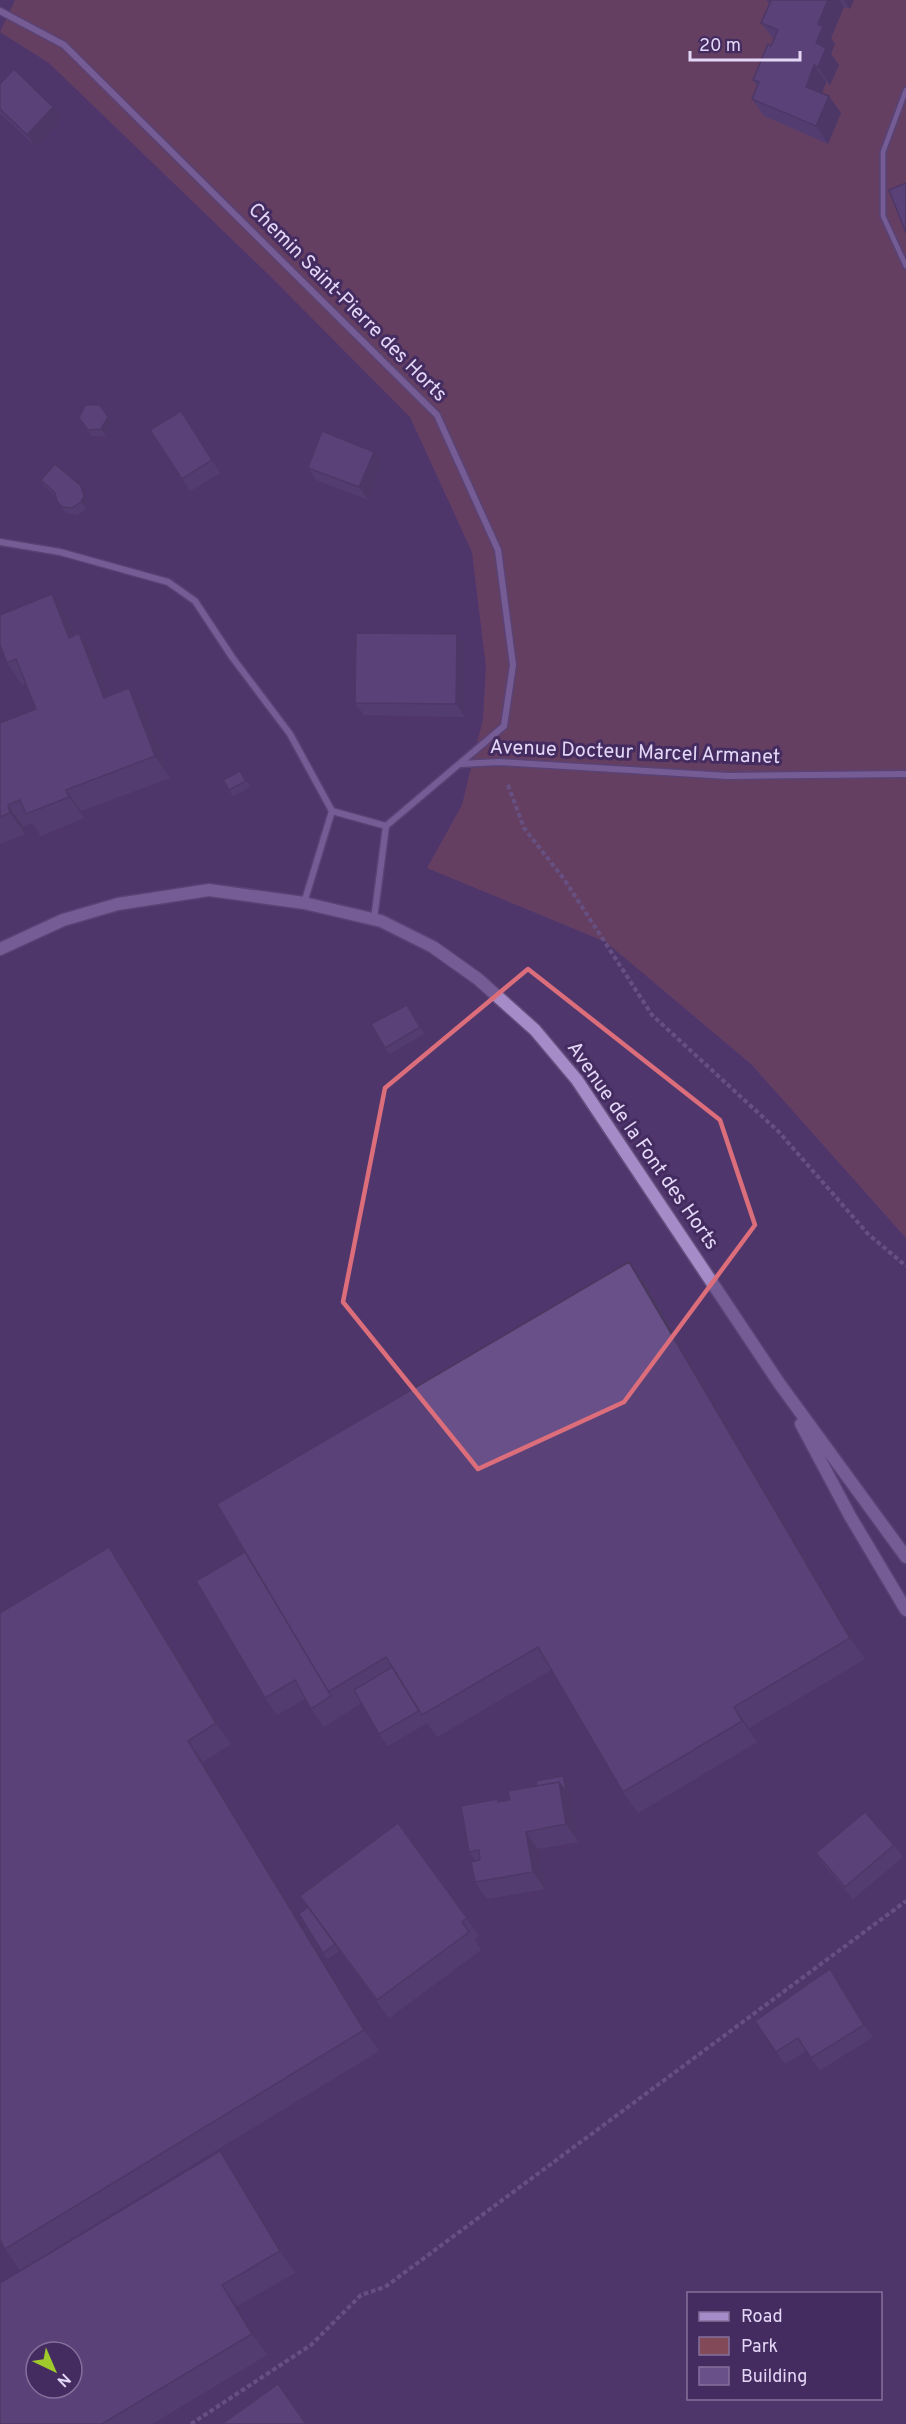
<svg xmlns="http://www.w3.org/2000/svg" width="906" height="2424" font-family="Overpass,sans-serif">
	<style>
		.green { fill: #824a58 }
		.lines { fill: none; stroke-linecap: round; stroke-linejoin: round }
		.lane-casing { stroke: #66507e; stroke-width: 8 }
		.street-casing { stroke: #66507e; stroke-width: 9 }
		.secondary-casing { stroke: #66507e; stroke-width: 15 }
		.path { stroke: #84709e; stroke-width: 4; stroke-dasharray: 4.5 3; stroke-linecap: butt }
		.lane { stroke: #a58bc8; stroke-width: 4.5 }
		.street { stroke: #a58bc8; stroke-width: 6 }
		.secondary { stroke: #a58bc8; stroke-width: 12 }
		.wall { fill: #5a4575 }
		.shaded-wall { fill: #4a385f }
		.building { fill: #695088; stroke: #4a385f; stroke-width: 1.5; fill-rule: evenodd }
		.marked { fill: none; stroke: #db6e7a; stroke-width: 4.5; stroke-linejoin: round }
		.labels { text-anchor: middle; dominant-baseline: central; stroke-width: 6; stroke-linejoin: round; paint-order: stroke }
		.street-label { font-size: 20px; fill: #e3d6f6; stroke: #442c60 }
	</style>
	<rect width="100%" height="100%" fill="#4f366c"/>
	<path class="green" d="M15 0H906V1238L751 1064 606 942 427 868 462 805 483 719 486 667 472 552 410 417 269 275 49 63 0 32Z"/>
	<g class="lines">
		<defs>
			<path id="lane" d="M906 90 883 152V216L906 266"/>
			<g id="street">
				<path d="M0 11 64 45 437 415 498 550 513 665 504 726 386 826 332 811"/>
				<path d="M0 542 60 552 168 582 195 601 232 657 290 734 332 811"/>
				<path d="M460 764 499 762 728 776 906 774"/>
				<path d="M304 903 332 811"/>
				<path d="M374 919 386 826"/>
			</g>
			<g id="secondary">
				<path d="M0 949 63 920 118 904 209 890 304 903 381 921 433 947 478 979 535 1030 577 1080 779 1383 906 1557"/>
				<path d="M801 1424 850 1516 906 1610"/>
			</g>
		</defs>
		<use href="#lane" class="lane-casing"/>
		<use href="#street" class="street-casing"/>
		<use href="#secondary" class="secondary-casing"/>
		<g class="path">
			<path d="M508 785 524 828 564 879 652 1015 778 1131 868 1234 906 1266"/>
			<path d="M191 2424 311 2345 361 2295 385 2287 906 1901"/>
		</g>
		<use href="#lane" class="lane"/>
		<use href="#street" class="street"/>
		<use href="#secondary" class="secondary"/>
	</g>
	<g class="wall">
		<path d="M766 0H854L850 9 844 7 831 38 835 44 831 54 839 65 830 85 826 82 822 93 841 113 828 144 764 116 752 99 757 86 753 80 774 40 761 23 769 4Z"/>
		<path d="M0 84 62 119 36 147 0 113Z"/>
		<path d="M100 405 112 423 106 436H92L79 418Z"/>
		<path d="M189 423 220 473 190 491 182 479Z"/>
		<path d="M382 464 368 500 316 480 308 468Z"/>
		<path d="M41 480 85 492 88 502 86 509 77 515 66 513 57 501 56 496 45 487Z"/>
		<path d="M67 616 75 635 79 633 94 655 109 695 129 688 144 709 170 778 81 811 84 818 41 836 32 823 23 826 25 834 0 844V723L36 709 26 683 22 685 7 663Z"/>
		<path d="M465 646V717L364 715 355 703Z"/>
		<path d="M240 771 250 787 233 796 229 790Z"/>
		<path d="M407 1005 424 1034 389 1054 385 1048Z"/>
		<path d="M644 1283 865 1659 749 1728 757 1742 638 1813 623 1792 551 1670 437 1737 427 1723 388 1746 379 1734 361 1703 324 1727 305 1699 277 1715 265 1698Z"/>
		<path d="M109 1547 124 1568 231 1744 203 1762 379 2051 20 2270 5 2249Z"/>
		<path d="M568 1782 578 1842 538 1849 545 1889 487 1899 475 1882 476 1861 469 1852 497 1799 499 1802 510 1800Z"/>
		<path d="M398 1823 479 1936 474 1939 481 1950 389 2018 317 1920 339 1951 327 1959 323 1953 308 1907Z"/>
		<path d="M894 1845 903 1857 853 1899 824 1865 816 1853Z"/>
		<path d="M838 1981 873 2037 820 2070 806 2051 785 2064 776 2052Z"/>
		<path d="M220 2151 235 2173 295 2273 237 2306 267 2355 152 2424H0Z"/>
	</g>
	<g class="shaded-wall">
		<path d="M828 0H839L844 7 831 38 835 44 831 54 839 65 830 85 818 67 816 43 818 24Z"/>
		<path d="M844 0H854L850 9Z"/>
		<path d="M814 65 826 82 818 104 806 87Z"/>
		<path d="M829 96 841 113 828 144 816 126Z"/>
		<path d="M53 107 62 119 36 147 27 135Z"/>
		<path d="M108 417 112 423 106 436 101 429Z"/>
		<path d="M374 452 382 464 368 500 359 487Z"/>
		<path d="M81 486 85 492 88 502 86 509 81 502Z"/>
		<path d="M52 594 67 616 84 659 69 638Z"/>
		<path d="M79 633 94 655 119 719 104 698Z"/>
		<path d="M457 634 465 646V717L456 704Z"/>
		<path d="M129 688 144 709 170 778 155 756Z"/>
		<path d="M66 790 81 811 84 818 69 797Z"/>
		<path d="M8 805 23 826 25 834 10 813Z"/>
		<path d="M629 1262 644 1283 865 1659 850 1638Z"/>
		<path d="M109 1547 124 1568 231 1744 216 1723Z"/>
		<path d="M734 1707 749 1728 757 1742 742 1721Z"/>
		<path d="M188 1741 203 1762 379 2051 364 2030Z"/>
		<path d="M563 1776 568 1782 578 1842 566 1824 559 1782Z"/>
		<path d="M526 1832 538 1849 545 1889 533 1872Z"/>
		<path d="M830 1969 838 1981 873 2037 864 2025Z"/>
		<path d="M220 2151 235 2173 295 2273 280 2251Z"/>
		<path d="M222 2285 237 2306 267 2355 252 2334Z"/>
	</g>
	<g class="building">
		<path d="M769 0H828L818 24 823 27 816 43 826 48 818 67 814 65 806 87 829 96 816 126 752 99 759 82 753 80 768 44 771 46 778 30 761 23 771 1Z"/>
		<path d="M14 69 53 107 27 135 0 109V84Z"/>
		<path d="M906 183V233L889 190Z"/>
		<path d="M85 405H100L108 417 101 429 88 430 79 418Z"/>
		<path d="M181 411 212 460 182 479 150 430Z"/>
		<path d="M322 431 374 452 359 487 308 468Z"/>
		<path d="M55 464 81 486 84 496 81 502 72 508 62 507 57 501 55 493 41 480Z"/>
		<path d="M52 594 69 638 79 633 104 698 129 688 155 756 66 790 69 797 26 814 20 800 8 805 10 813 0 817V723L36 709 16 659 7 663 0 645V615Z"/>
		<path d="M356 633 457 634 456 704 355 703Z"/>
		<path d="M240 771 246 781 229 790 223 780Z"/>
		<path d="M407 1005 420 1027 385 1048 371 1024Z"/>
		<path d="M629 1262 850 1638 734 1707 742 1721 623 1792 538 1647 422 1715 386 1657 328 1692 217 1504Z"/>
		<path d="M109 1547 216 1723 188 1741 364 2030 5 2249 0 2240V1613Z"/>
		<path d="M245 1552 331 1696 311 1709 295 1680 265 1698 196 1581Z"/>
		<path d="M392 1667 419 1711 379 1734 354 1690Z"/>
		<path d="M563 1776 567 1793 559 1782 537 1786 536 1781Z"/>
		<path d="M559 1782 566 1824 526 1832 533 1872 475 1882 471 1862 480 1860 479 1850 469 1852 461 1806 497 1799 498 1802 510 1800 508 1791Z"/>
		<path d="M865 1812 894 1845 845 1887 816 1853Z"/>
		<path d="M398 1823 467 1918 462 1922 469 1932 377 2000 300 1896Z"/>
		<path d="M308 1907 335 1944 323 1953 299 1914Z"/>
		<path d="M830 1969 864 2025 811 2058 798 2038 776 2052 755 2021Z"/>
		<path d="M220 2151 280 2251 222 2285 252 2334 102 2424H0V2283ZM36 2352H72V2388H36Z"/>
		<path d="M278 2384 306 2424H222Z"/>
	</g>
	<path d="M0 0H906V2424H0ZM528 969 720 1120 755 1225 624 1402 478 1469 343 1302 385 1088Z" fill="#4f366c" fill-opacity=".55" fill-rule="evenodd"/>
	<path class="marked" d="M528 969 720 1120 755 1225 624 1402 478 1469 343 1302 385 1088Z"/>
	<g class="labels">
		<g class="street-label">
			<text transform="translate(347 303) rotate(45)">Chemin Saint-Pierre des Horts</text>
			<text transform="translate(635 753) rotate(2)">Avenue Docteur Marcel Armanet</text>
			<text transform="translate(642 1146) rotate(55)">Avenue de la Font des Horts</text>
		</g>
	</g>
	<rect x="687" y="2292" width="195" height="108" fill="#442c60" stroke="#84709c" stroke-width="1.5"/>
	<rect x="699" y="2312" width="30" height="9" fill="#a58bc8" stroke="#84709c" stroke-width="1.5"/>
	<text x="741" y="2322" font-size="18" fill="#e3d6f6">Road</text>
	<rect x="699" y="2337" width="30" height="18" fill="#824a58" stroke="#84709c" stroke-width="1.5"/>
	<text x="741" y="2352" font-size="18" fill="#e3d6f6">Park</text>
	<rect x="699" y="2367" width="30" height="18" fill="#695088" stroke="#84709c" stroke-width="1.5"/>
	<text x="741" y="2382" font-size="18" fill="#e3d6f6">Building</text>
	<g transform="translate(54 2370) rotate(136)"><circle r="28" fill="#442c60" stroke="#84709c" stroke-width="1.5"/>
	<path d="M0-4.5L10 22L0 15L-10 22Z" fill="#a0c92b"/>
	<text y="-9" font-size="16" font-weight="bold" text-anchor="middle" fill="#e3d6f6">N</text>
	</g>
	<path d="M690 51v9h110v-9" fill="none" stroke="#e3d6f6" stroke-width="3"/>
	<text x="699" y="51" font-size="18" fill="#e3d6f6" stroke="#442c60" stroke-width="4.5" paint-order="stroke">20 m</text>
</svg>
